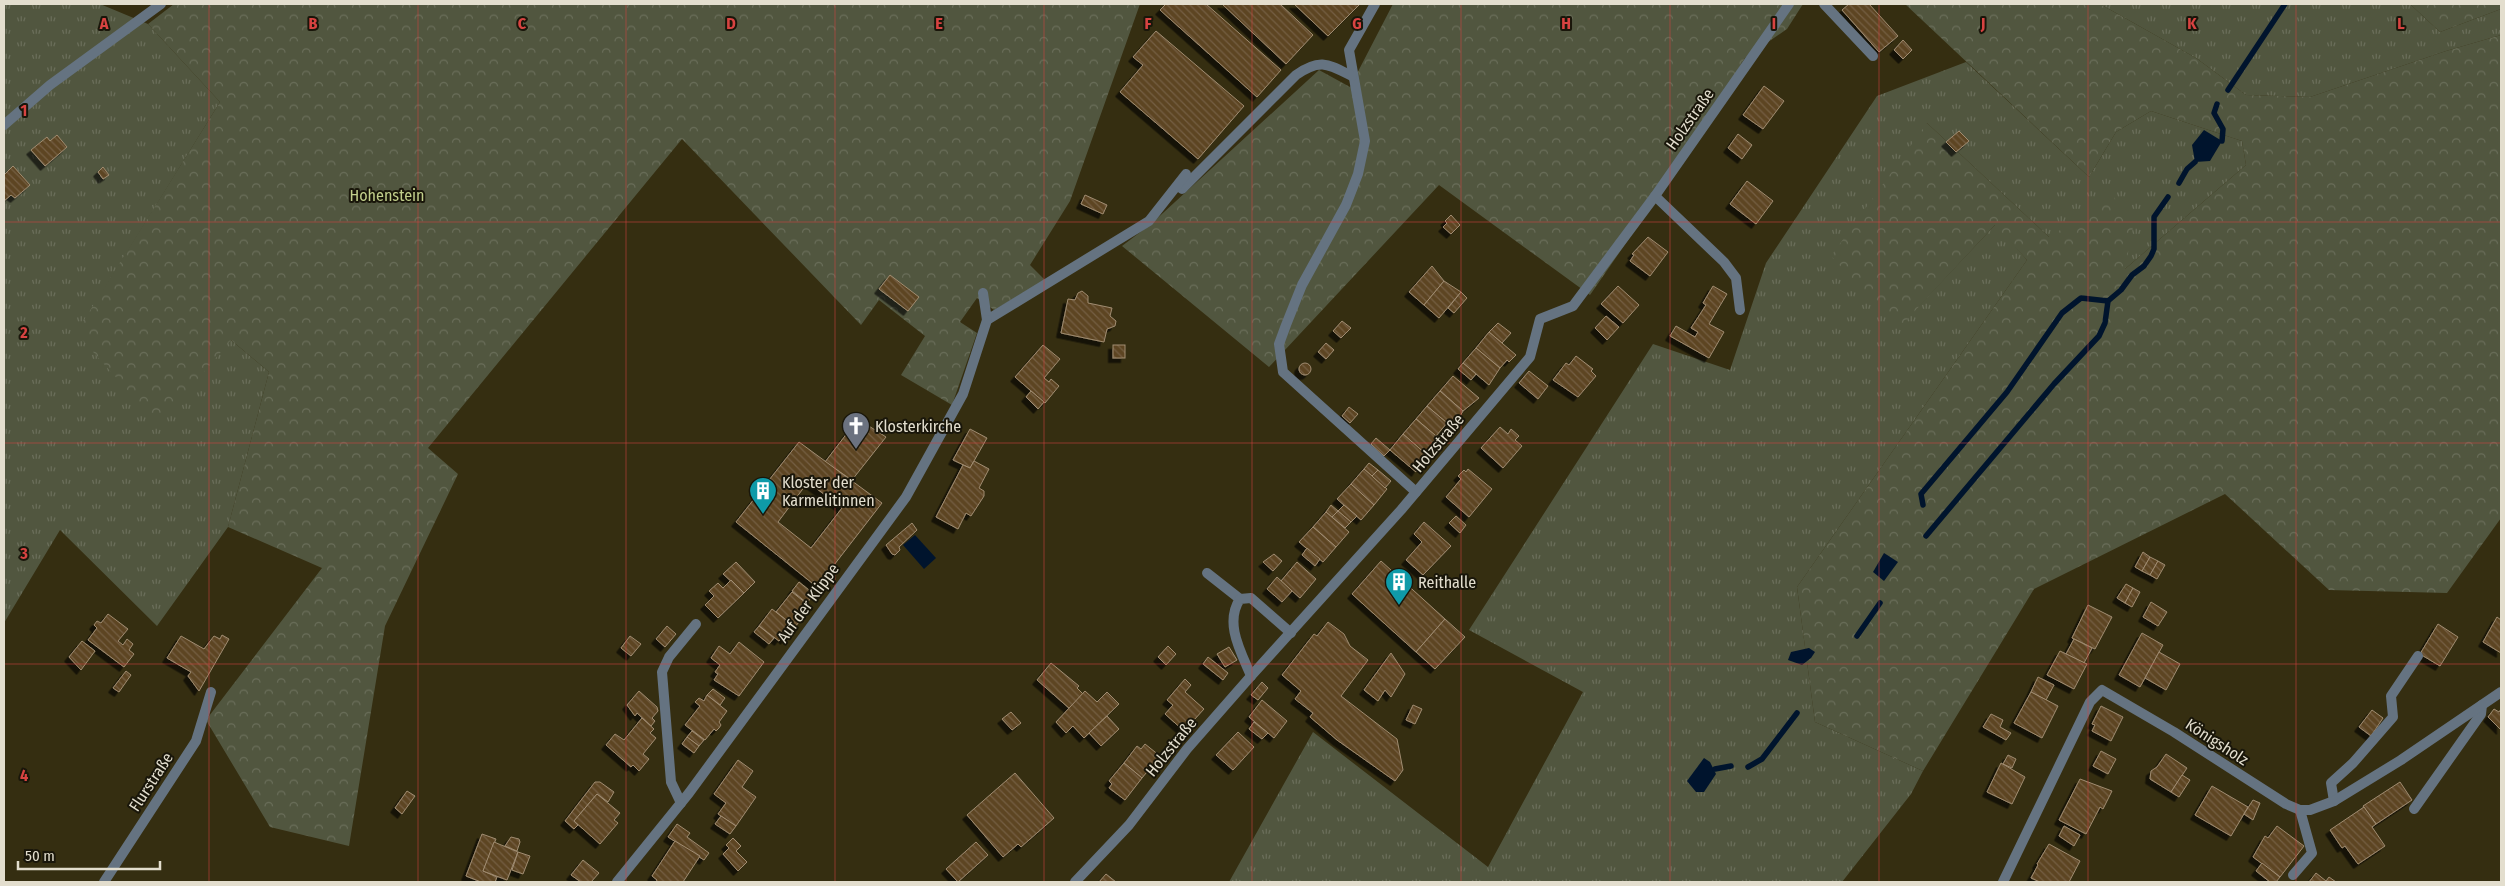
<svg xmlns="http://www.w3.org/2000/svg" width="2505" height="886" font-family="'Fira Sans Condensed',sans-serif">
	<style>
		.grass { fill: url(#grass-tufts) }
		.forest { fill: url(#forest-crowns) }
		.water { fill: #00142d }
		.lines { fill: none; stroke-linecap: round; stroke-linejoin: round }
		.stream { stroke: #00142d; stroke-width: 5.5 }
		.building { fill: url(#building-back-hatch); stroke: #a08c71; fill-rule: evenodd; filter: url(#shadow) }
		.service { stroke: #657381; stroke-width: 10 }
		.minor { stroke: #657381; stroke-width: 10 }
		.tertiary { stroke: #657381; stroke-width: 10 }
		.grid { fill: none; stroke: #d84341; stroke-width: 1; stroke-opacity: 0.55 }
		.labels { text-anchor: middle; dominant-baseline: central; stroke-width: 4; stroke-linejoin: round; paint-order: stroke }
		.street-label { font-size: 16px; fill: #e3dece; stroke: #19160a }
		.park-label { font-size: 16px; fill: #c2cf8b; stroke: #19160a }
		.poi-label { font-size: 16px; fill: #e3dece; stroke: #19160a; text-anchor: start }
		.grid-label { font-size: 16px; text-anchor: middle; font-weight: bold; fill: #d84341; stroke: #19160a; stroke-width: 4; stroke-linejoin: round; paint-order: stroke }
	</style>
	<defs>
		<pattern id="grass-tufts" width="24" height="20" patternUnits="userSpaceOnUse" patternTransform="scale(1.25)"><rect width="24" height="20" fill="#51563f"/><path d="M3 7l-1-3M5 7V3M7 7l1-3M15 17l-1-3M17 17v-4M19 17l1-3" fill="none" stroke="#6a6e5a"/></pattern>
		<pattern id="forest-crowns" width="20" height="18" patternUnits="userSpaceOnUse" patternTransform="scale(1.25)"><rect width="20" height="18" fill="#51563f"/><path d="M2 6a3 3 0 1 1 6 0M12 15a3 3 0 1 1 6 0" fill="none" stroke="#6a6e5a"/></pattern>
		<pattern id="building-back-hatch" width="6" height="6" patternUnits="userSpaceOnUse" patternTransform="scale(1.25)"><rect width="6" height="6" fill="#5d4523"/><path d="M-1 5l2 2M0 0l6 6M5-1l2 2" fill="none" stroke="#745f42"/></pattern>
		<filter id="shadow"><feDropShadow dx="-4.5" dy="4.5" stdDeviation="0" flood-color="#0009"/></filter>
	</defs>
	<rect width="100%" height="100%" fill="#352e11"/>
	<g class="grass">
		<path d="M4 4H100L148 24 220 102 77 333 231 340 269 372 228 527 157 626 60 530 4 623Z"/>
		<path d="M2100 4H2410L2440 32 2501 9V35L2446 51 2310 97 2246 95 2196 58Z"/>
		<path d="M1966 62 2089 177 2116 132 2151 111 2242 141 2246 165 2125 269 2049 237 1927 123 1898 328 1996 224 2027 260 1797 587 1815 722 1923 771 1911 794 1842 882H1229L1313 732 1488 867 1583 692 1469 630 1653 344 1730 370 1766 263 1877 96Z"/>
	</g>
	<g class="forest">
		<path d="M174 4H1140L1070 201 1030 265 1045 280 994 310 977 298 960 322 977 333 952 405 901 375 925 336 879 300 861 325 682 139 428 448 458 474 385 626 349 846 270 827 206 720 322 568 228 527 269 372 231 340 159 425 76 333 220 102 148 24Z"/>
		<path d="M1393 4H1803L1787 29 1745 58 1662 191 1590 295 1439 185 1269 367 1122 246 1151 224 1319 70 1350 87Z"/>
		<path d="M1905 4H2100L2196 58 2246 95 2310 97 2446 51 2501 35V518L2447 593 2329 590 2225 494 2034 589 1923 771 1815 722 1797 587 2027 260 1995 225 1898 329 1831 256 1927 123 2049 237 2114 197 2133 227 2125 269 2246 165 2242 141 2151 111 2116 132 2089 177Z"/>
		<path d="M2410 4H2501V9L2440 32Z"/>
	</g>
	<g class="water">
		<path d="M2204 130 2222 141 2210 161 2195 162 2192 145Z"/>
		<path d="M915 535 936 558 924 569 903 545Z"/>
		<path d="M1884 553 1898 562 1884 581 1873 572Z"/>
		<path d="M1809 648 1815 652 1811 658 1802 665 1788 660 1791 652Z"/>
		<path d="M1704 758 1710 762 1716 774 1704 792H1696L1687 781Z"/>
	</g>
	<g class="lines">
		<g class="stream">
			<path d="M2228 90 2285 4"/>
			<path d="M2217 104 2214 113 2223 129 2222 141"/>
			<path d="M2179 183 2187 169 2195 162"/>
			<path d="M1923 505 1921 494 2007 392 2062 313 2081 298 2108 301"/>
			<path d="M1926 536 2054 384 2099 336 2105 323 2108 301 2121 290 2132 275 2144 266 2151 256 2154 249V217L2168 197"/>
			<path d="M1857 636 1880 603"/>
			<path d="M1748 767 1762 759 1797 713"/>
			<path d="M1715 769 1731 766"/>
		</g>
	</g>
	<g class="building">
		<path d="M1166 4H1206L1281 70 1257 97 1160 10Z"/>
		<path d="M1222 4H1280L1313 35 1286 64Z"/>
		<path d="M1294 4H1360L1328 36Z"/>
		<path d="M1849 4H1869L1898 36 1879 52 1842 10Z"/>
		<path d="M1156 31 1244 106 1198 159 1120 92 1143 65 1133 57Z"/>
		<path d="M1903 40 1912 50 1903 59 1894 50Z"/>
		<path d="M1764 86 1784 101 1763 129 1743 115Z"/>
		<path d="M1959 131 1969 141 1956 152 1946 142Z"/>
		<path d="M1738 134 1752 145 1742 159 1728 148Z"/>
		<path d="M57 135 67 147 45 166 31 150 47 137 50 141Z"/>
		<path d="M13 166 30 185 15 198 11 195 4 201V175Z"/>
		<path d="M103 167 109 175 103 179 98 172Z"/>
		<path d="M1747 181 1773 201 1756 224 1730 204Z"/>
		<path d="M1085 195 1107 205 1103 214 1081 204Z"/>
		<path d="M1451 215 1460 225 1451 234 1443 227 1447 223 1445 221Z"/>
		<path d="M1648 237 1668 252 1650 276 1630 261 1634 255 1632 254Z"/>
		<path d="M1432 266 1444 281 1424 305 1409 292Z"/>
		<path d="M890 275 919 297 908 311 879 289Z"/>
		<path d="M1444 281 1461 292 1439 318 1424 305Z"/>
		<path d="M1618 286 1639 305 1623 323 1601 304Z"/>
		<path d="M1713 286 1727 294 1709 324 1724 332 1709 358 1670 336 1676 326 1695 337 1698 332 1691 328 1706 305 1703 303Z"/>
		<path d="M1082 291 1088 296V303L1112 308 1110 316 1116 321 1115 326 1107 329 1104 342 1061 333 1068 299 1075 300 1078 293Z"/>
		<path d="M1461 292 1467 298 1454 313 1448 308Z"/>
		<path d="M1606 316 1619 327 1607 340 1595 328Z"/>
		<path d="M1342 321 1351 328 1341 338 1333 331Z"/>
		<path d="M1498 323 1511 333 1502 343 1489 332Z"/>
		<path d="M1489 332 1516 355 1509 362 1507 360 1500 368 1476 348Z"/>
		<path d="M1326 343 1334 350 1326 359 1318 352Z"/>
		<path d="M1043 345 1060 359 1044 378 1049 382 1051 379 1059 386 1045 403 1015 377Z"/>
		<rect x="1113" y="345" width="12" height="13"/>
		<path d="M1476 348 1500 368 1489 385 1463 363Z"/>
		<path d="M1576 356 1593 369 1591 371 1596 376 1578 397 1553 380 1566 363 1569 365Z"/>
		<path d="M1463 363 1476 374 1471 380 1458 369Z"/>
		<circle cx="1305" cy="369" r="6"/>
		<path d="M1529 371 1548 386 1538 399 1519 383Z"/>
		<path d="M1453 376 1479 398 1463 411 1440 391Z"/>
		<path d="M1031 391 1044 402 1038 409 1026 397Z"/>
		<path d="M1440 391 1463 411 1453 428 1427 406Z"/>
		<path d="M1427 406 1447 423 1436 436 1416 419Z"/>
		<path d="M1349 407 1358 414 1350 423 1342 416Z"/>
		<path d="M858 419 886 437 852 480 825 462Z"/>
		<path d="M1416 419 1442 441 1427 455 1403 434Z"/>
		<path d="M1500 427 1508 434 1511 429 1519 436 1515 440 1522 446 1503 468 1481 448Z"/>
		<path d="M970 429 987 438 970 468 953 460Z"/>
		<path d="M1403 434 1427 455 1416 472 1390 450Z"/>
		<path d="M1376 438 1390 450 1384 456 1371 444Z"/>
		<path d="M799 442 882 503 817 587 736 522ZM808 482 842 508 811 548 778 522Z"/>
		<path d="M974 461 989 469 979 488 984 491V496L971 516 966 513 958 529 936 517 963 465 970 468Z"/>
		<path d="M1369 463 1378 470 1372 476 1364 469Z"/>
		<path d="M1364 469 1387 489 1374 505 1351 484Z"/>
		<path d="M1468 469 1492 489 1469 517 1446 497 1461 479 1458 476 1464 470 1466 472Z"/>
		<path d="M1378 470 1391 481 1385 488 1372 476Z"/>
		<path d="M1351 484 1374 505 1361 520 1337 499Z"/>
		<path d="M1331 505 1338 511 1332 517 1326 512Z"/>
		<path d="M1344 505 1357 516 1351 522 1338 511Z"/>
		<path d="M1338 511 1351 522 1345 528 1332 517Z"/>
		<path d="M1326 512 1349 532 1336 547 1313 527Z"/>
		<path d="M1456 516 1466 525 1460 533 1449 523Z"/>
		<path d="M1424 522 1451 546 1423 575 1406 560 1422 542 1414 534Z"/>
		<path d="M912 523 917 530 899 547 900 550 895 555 892 554 886 545Z"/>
		<path d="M1313 527 1336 547 1323 562 1299 542Z"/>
		<path d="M1307 548 1320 559 1315 566 1302 555Z"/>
		<path d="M2143 552 2150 557 2142 571 2135 567Z"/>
		<path d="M1274 554 1282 561 1273 571 1263 562Z"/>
		<path d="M2150 557 2158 561 2150 575 2142 571Z"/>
		<path d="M1381 561 1445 619 1416 652 1352 594Z"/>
		<path d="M2158 561 2165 565 2157 579 2150 575Z"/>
		<path d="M736 562 755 582 744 593 723 574Z"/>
		<path d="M1297 562 1316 579 1300 598 1281 581Z"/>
		<path d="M1277 577 1292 591 1282 602 1267 589Z"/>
		<path d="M731 580 744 593 718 618 705 605 714 596 709 591 718 583 723 588Z"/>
		<path d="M799 582 814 594 807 603 792 591Z"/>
		<path d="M2126 584 2133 588 2125 603 2117 598Z"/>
		<path d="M2133 588 2140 592 2132 607 2125 603Z"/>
		<path d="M792 592 811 607 795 627 776 612Z"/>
		<path d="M2151 602 2167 612 2158 626 2143 617Z"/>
		<path d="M2088 605 2112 617 2095 649 2072 638Z"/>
		<path d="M772 609 795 627 785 640 782 637 779 641 759 626Z"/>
		<path d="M108 614 128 629 118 641 123 645 127 639 133 644 129 650 134 654 124 667 88 640 97 628 94 625 97 621 101 623Z"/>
		<path d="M2497 617 2501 620V653L2483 642Z"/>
		<path d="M1445 619 1465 637 1435 669 1416 652Z"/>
		<path d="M1328 622 1344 634 1350 646 1368 660 1341 696 1397 739 1403 770 1395 781 1337 740 1310 717 1313 713 1295 699 1301 691 1282 675 1314 634 1317 636Z"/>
		<path d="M2438 624 2458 637 2440 666 2420 654Z"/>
		<path d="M667 626 676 634 665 647 656 639Z"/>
		<path d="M759 626 774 638 769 644 754 632Z"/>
		<path d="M2142 633 2163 645 2140 687 2119 675Z"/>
		<path d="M222 635 229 639 199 691 188 676 191 672 167 658 181 636 204 649 214 636 220 639Z"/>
		<path d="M630 636 641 644 631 656 621 648Z"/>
		<path d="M2074 639 2092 648 2084 663 2066 654Z"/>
		<path d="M82 641 95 651 81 670 69 657Z"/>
		<path d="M739 642 764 662 739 696 714 680 718 674 715 672 720 665 711 658 719 646 730 654Z"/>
		<path d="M1168 646 1176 654 1166 665 1158 657Z"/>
		<path d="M1229 647 1237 660 1225 667 1217 654Z"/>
		<path d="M2060 651 2087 664 2074 689 2047 675Z"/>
		<path d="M2159 652 2180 664 2166 690 2145 678Z"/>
		<path d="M1391 653 1405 674 1391 697 1385 690 1378 701 1364 690Z"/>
		<path d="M1208 657 1228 673 1223 680 1203 664Z"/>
		<path d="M1051 663 1079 686 1077 688 1083 694 1070 709 1037 680Z"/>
		<path d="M126 671 131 675 119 692 113 688Z"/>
		<path d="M2038 677 2054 685 2046 700 2031 692Z"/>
		<path d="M1185 679 1191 685 1185 692 1204 709 1184 731 1165 714 1173 705 1167 700Z"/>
		<path d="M1262 682 1268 688 1258 700 1251 695Z"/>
		<path d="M713 689 725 698 720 705 707 695Z"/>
		<path d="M639 691 657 707 658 711 652 718 655 721 651 726 637 713 635 716 627 705Z"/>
		<path d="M1085 691 1097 702 1107 692 1119 704 1084 738 1073 726 1066 733 1056 722Z"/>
		<path d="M2031 692 2058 706 2042 738 2014 723Z"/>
		<path d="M707 695 727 711 719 722 721 725 719 728 716 731 714 729 705 740 685 725 700 706 695 702 699 698 704 701Z"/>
		<path d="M1262 700 1287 721 1274 738 1249 717Z"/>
		<path d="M1413 705 1422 709 1415 724 1406 720Z"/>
		<path d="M2101 706 2123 717 2111 741 2092 731 2095 725 2092 724Z"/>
		<path d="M2494 709 2499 712 2501 709V730L2488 717Z"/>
		<path d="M2372 710 2383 718 2371 736 2359 727Z"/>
		<path d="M1011 712 1021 723 1012 730 1002 719Z"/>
		<path d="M1991 714 2003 720 2000 727 2011 733 2006 740 1983 727Z"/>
		<path d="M1107 716 1119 729 1101 746 1089 733Z"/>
		<path d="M642 718 654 729 650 733 656 738 643 754 649 759 639 771 633 765 631 767 606 745 615 734 624 740Z"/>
		<path d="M1254 722 1268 733 1262 739 1249 729Z"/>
		<path d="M692 731 704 740 699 746 687 737Z"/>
		<path d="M1238 732 1254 747 1233 770 1216 755Z"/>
		<path d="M687 737 699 746 694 753 682 744Z"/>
		<path d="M1145 744 1160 756 1142 778 1124 763 1137 746 1141 749Z"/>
		<path d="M2101 751 2116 759 2108 774 2093 766Z"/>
		<path d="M2166 754 2187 768 2171 792 2150 779 2151 771 2157 767Z"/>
		<path d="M2008 755 2016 759 2012 768 2003 764Z"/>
		<path d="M738 760 753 771 742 787 756 797 736 826 718 814 726 803 714 794Z"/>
		<path d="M1124 763 1142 778 1125 800 1109 788 1112 784 1109 781Z"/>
		<path d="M2001 763 2025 777 2012 804 1987 792Z"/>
		<path d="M1015 773 1054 818 1021 847 1018 844 1003 857 967 815Z"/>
		<path d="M2182 775 2190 780 2179 797 2171 792Z"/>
		<path d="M2080 779 2112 791 2103 809 2100 807 2086 834 2059 820Z"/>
		<path d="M595 782H600L614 792 608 802 597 794 574 821 578 825 574 829 565 821Z"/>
		<path d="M2400 782 2412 800 2376 824 2363 806Z"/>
		<path d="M2212 786 2248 807 2231 836 2195 815Z"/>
		<path d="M407 791 415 796 402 814 395 808Z"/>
		<path d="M597 794 620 813 614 820 618 823 600 844 574 821Z"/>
		<path d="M2253 800 2260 803 2253 820 2244 814Z"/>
		<path d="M2364 807 2376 824 2372 827 2385 846 2358 864 2345 846 2342 848 2330 830Z"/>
		<path d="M721 816 736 826 730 834 715 824Z"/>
		<path d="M677 824 690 833 687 837 709 853 704 860 668 837Z"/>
		<path d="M2064 826 2080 835 2074 846 2059 836Z"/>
		<path d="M2277 826 2304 846 2280 877 2253 857 2265 836 2268 838Z"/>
		<path d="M482 834 496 839 483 871 497 877 495 882H481L466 876Z"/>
		<path d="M511 837 519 839 520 842 517 851 505 846Z"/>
		<path d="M733 838 741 846 736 851 747 862 738 871 723 854 729 848 726 845Z"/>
		<path d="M675 841 700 856 683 882H656L657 880 652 876Z"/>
		<path d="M494 842 518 852 507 880 483 871Z"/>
		<path d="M976 842 988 855 958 882 946 869Z"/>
		<path d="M2049 844 2080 861 2069 882H2040L2031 878 2038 865 2037 864Z"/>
		<path d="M518 852 530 856 523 874 512 870Z"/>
		<path d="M583 860 599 873 591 882H581L571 875Z"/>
		<path d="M2262 863 2280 877 2276 882H2270L2256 871Z"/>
		<path d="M2316 873 2326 881 2329 877 2336 882H2309Z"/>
		<path d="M1106 874 1116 882H1099Z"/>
	</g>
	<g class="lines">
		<g class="service">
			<path d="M1375 4 1349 50 1365 141 1358 174 1346 205 1302 285 1286 325 1279 344 1283 372 1416 492"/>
			<path d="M1182 189 1296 75C1320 58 1328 64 1352 76"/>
			<path d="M1655 196 1724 262 1736 278 1740 310"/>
			<path d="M983 293 987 320 1149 221 1186 174"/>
			<path d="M1207 573 1240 599"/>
			<path d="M1251 676C1241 652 1224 623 1240 599L1251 598 1291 633"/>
			<path d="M2334 801 2331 783 2353 763 2393 717 2391 696 2418 656"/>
			<path d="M681 803 671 782 662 672 669 657 696 624"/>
			<path d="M2414 809 2481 714 2482 705"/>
			<path d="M2293 875 2312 853 2300 810"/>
		</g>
		<g class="minor">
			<path d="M1824 4 1873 56"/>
			<path d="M104 882 196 741 211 692"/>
			<path d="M617 882 689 793 906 497 963 394 987 320"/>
			<path d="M1075 882 1129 825 1187 749 1251 676 1401 510 1530 357 1540 319 1573 306 1655 196 1789 4"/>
			<path d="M2003 882 2090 702 2102 690 2174 732 2286 804 2300 810H2310L2334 801 2401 760 2501 692"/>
		</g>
		<path class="tertiary" d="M4 125 50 85 161 4"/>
	</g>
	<path class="grid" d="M209 4V882M418 4V882M626 4V882M835 4V882M1044 4V882M1252 4V882M1461 4V882M1670 4V882M1879 4V882M2088 4V882M2296 4V882M4 222H2501M4 443H2501M4 664H2501"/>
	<defs>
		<symbol id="church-pin" viewBox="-11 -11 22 30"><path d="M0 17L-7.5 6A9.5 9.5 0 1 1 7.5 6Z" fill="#6b7280" stroke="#19160a"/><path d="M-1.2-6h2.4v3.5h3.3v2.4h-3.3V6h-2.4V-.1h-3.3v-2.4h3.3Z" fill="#fff"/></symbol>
		<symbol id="building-pin" viewBox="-11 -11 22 30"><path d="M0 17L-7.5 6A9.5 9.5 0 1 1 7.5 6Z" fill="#0f9aa8" stroke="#19160a"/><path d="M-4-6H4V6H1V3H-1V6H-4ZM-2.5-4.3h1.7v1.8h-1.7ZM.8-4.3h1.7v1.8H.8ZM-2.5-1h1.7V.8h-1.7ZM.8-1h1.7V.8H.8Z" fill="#fff"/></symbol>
	</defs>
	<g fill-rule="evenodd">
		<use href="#church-pin" x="840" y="410" width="32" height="43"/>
		<use href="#building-pin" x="747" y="475" width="32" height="43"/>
		<use href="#building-pin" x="1383" y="566" width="32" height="43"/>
	</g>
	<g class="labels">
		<g class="street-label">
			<text transform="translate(1690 119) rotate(-55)">Holzstraße</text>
			<text transform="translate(1438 443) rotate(-50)">Holzstraße</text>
			<text transform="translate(808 603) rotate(-54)">Auf der Klippe</text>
			<text transform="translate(2217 742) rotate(33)">Königsholz</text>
			<text transform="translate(1171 747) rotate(-51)">Holzstraße</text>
			<text transform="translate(151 782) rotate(-57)">Flurstraße</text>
		</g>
		<g class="park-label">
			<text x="387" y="195">Hohenstein</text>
		</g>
		<g class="poi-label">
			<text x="875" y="426">Klosterkirche</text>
			<text x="782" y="482">Kloster der<tspan x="782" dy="18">Karmelitinnen</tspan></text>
			<text x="1418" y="582">Reithalle</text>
		</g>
	</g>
	<g class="grid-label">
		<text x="104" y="29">A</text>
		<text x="313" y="29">B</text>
		<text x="522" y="29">C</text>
		<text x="731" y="29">D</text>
		<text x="939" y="29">E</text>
		<text x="1148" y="29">F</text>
		<text x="1357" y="29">G</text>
		<text x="1566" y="29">H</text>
		<text x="1774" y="29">I</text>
		<text x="1983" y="29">J</text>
		<text x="2192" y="29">K</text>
		<text x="2401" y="29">L</text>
		<text x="24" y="116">1</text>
		<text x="24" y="338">2</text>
		<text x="24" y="559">3</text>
		<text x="24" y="781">4</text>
	</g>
	<rect width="2505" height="886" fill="none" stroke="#e3dece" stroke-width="10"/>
	<path d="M18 861v8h142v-8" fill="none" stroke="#e3dece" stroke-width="2.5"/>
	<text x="25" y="861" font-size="15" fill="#e3dece" stroke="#19160a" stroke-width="4" paint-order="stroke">50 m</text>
</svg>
